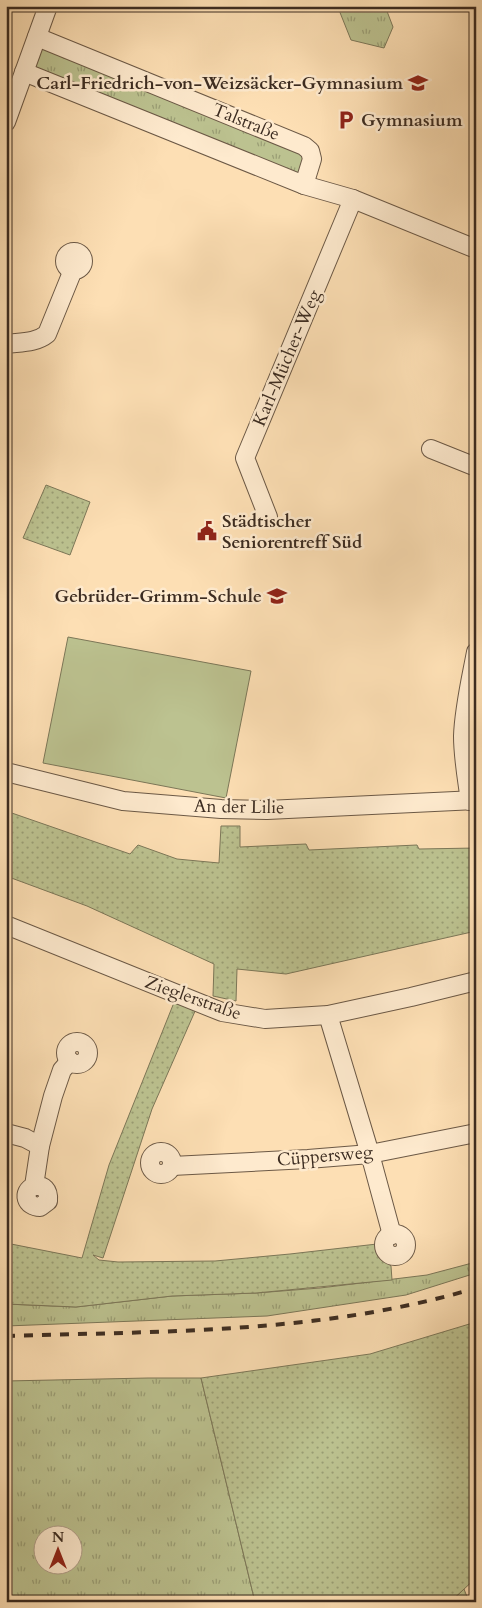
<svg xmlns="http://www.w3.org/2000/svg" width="482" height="1608" font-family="Cardo,serif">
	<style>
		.grass { fill: url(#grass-tufts); stroke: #7c7758; fill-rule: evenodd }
		.forest { fill: url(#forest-crowns); stroke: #7c7758 }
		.park { fill: url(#park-dots); stroke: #7c7758 }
		.pitch { fill: #bcc290; stroke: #7c7758 }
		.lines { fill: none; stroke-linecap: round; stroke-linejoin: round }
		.minor-casing { stroke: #6c5946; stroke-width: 20 }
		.minor { stroke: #feeace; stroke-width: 18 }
		.rail { stroke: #3c2c21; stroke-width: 4; stroke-dasharray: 9 9; stroke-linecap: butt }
		.labels { text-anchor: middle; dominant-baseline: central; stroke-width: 5; stroke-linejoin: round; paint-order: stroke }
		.poi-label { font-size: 18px; font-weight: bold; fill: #3c2c21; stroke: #feeace; text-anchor: end }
		.street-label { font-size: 18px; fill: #3c2c21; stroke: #feeace }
	</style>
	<defs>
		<pattern id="grass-tufts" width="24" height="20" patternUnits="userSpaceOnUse" patternTransform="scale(1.25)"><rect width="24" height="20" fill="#bcc290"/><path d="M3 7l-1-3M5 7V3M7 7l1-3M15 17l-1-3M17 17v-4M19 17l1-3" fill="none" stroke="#9a9e75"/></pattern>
		<pattern id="forest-crowns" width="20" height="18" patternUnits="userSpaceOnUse" patternTransform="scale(1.25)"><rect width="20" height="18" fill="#bcc290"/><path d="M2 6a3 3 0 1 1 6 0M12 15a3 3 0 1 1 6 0" fill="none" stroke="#9a9e75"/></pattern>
		<pattern id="park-dots" width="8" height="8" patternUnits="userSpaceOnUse" patternTransform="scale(1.25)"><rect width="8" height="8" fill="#bcc290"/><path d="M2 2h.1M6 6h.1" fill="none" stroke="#9a9e75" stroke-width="1.8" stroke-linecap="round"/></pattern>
	</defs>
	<rect width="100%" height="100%" fill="#fddfb4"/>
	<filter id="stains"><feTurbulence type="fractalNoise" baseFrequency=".004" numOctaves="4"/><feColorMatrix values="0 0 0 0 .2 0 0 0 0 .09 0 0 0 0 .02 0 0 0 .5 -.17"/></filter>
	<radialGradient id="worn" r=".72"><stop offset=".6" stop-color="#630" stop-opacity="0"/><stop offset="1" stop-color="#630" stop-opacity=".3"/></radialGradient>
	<g class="grass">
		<path d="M341 6H385L393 27 384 48 351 40 339 10Z"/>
		<path d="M40 37 304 145 303 184 27 71Z"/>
		<path d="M476 1262V1273L406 1295 267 1316 6 1326V1304L76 1307 172 1296 256 1293 320 1288 427 1275Z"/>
		<path d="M148 1378H201L255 1602H6V1381ZM42 1536H72V1566H42Z"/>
	</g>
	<path class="forest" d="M464 1589 469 1602H450Z"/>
	<g class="park">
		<path d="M46 485 90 502 70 555 23 538Z"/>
		<path d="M6 811 130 854 138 845 177 859 219 863 221 826H240V847L306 844 309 850 417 845 419 849 476 848V931L286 974 237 969 236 1001 213 996 214 964 87 906 6 876Z"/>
		<path d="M175 1000 196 1009 152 1109 103 1258 93 1255 99 1260 118 1262 215 1261 290 1254 377 1244 378 1256 391 1266 392 1280 256 1293 172 1296 76 1307 6 1304V1243L82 1258 109 1165Z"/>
		<path d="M476 1322V1578L450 1602H255L201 1378 370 1354Z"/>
	</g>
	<path class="pitch" d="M68 637 251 671 226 798 43 763Z"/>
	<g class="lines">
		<defs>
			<g id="minor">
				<path d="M37 37 304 146 310 151 312 159 304 185"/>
				<path d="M24 72 304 185 353 199 476 249"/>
				<path d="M6 122 48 6"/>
				<circle cx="74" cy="261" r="9"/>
				<path d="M6 344C20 342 36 343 47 334L73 270"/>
				<path d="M431 449 476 467"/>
				<path d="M268 517 245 458 353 199"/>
				<path d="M6 772 123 801 221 809 267 810 476 800"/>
				<path d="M470 801C467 779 463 758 463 736 464 708 471 679 476 652"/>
				<path d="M6 925 222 1012 265 1019 328 1015 411 997 476 981"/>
				<path d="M328 1015 370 1154 392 1235"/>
				<circle cx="77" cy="1053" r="11"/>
				<path d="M6 1133 25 1138 40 1146"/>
				<circle cx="161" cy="1163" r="11"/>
				<path d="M172 1166 308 1159 370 1154 476 1133"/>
				<path d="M34 1186C44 1185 49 1190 48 1201L40 1207C26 1207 21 1192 34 1186L40 1146 53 1096 62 1070 70 1061"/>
				<circle cx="395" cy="1245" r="11"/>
			</g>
		</defs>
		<use href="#minor" class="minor-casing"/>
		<use href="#minor" class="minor"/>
		<path class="rail" d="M6 1336C164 1331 323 1334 476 1288"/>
	</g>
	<defs>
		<symbol id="school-bare" viewBox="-9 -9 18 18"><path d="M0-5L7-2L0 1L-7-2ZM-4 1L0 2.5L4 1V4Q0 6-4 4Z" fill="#8f2418" stroke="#feeace" stroke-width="2.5" paint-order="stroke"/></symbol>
		<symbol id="parking-bare" viewBox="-9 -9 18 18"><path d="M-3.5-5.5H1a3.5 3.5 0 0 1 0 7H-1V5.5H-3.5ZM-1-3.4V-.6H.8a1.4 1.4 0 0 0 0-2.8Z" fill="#8f2418" stroke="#feeace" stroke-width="2.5" paint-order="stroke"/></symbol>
		<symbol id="civic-bare" viewBox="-9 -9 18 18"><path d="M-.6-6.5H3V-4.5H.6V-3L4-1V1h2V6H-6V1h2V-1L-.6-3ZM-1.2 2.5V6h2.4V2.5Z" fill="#8f2418" stroke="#feeace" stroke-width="2.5" paint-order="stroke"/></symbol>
	</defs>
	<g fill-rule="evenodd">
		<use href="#school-bare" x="404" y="69" width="28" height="28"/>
		<use href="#parking-bare" x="332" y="106" width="28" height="28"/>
		<use href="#civic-bare" x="193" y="517" width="28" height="28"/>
		<use href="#school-bare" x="263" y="582" width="28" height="28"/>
	</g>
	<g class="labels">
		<g class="poi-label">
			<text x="403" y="83">Carl-Friedrich-von-Weizsäcker-Gymnasium</text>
			<text x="361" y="120" text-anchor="start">Gymnasium</text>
			<text x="222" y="521" text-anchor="start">Städtischer<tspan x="222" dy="21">Seniorentreff Süd</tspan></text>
			<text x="262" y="596">Gebrüder-Grimm-Schule</text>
		</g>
		<g class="street-label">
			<text transform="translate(246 122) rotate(22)">Talstraße</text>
			<text transform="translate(287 358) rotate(-67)">Karl-Mücher-Weg</text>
			<text transform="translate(239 807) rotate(1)">An der Lilie</text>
			<text transform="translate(193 998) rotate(19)">Zieglerstraße</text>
			<text transform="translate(325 1156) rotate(-5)">Cüppersweg</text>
		</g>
	</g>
	<rect width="482" height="1608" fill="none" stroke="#fddfb4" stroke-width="25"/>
	<rect x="8" y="8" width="467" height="1593" fill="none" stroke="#3c2c21" stroke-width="2.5"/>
	<rect x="12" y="12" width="457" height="1583" fill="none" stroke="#3c2c21"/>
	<g transform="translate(58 1550)"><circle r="24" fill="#feeace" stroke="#b09e89"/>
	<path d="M0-4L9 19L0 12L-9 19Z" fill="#8f2418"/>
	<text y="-8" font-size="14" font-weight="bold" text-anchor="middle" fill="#3c2c21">N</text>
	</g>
	<rect width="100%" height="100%" filter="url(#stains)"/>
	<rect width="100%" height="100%" fill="url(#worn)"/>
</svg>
